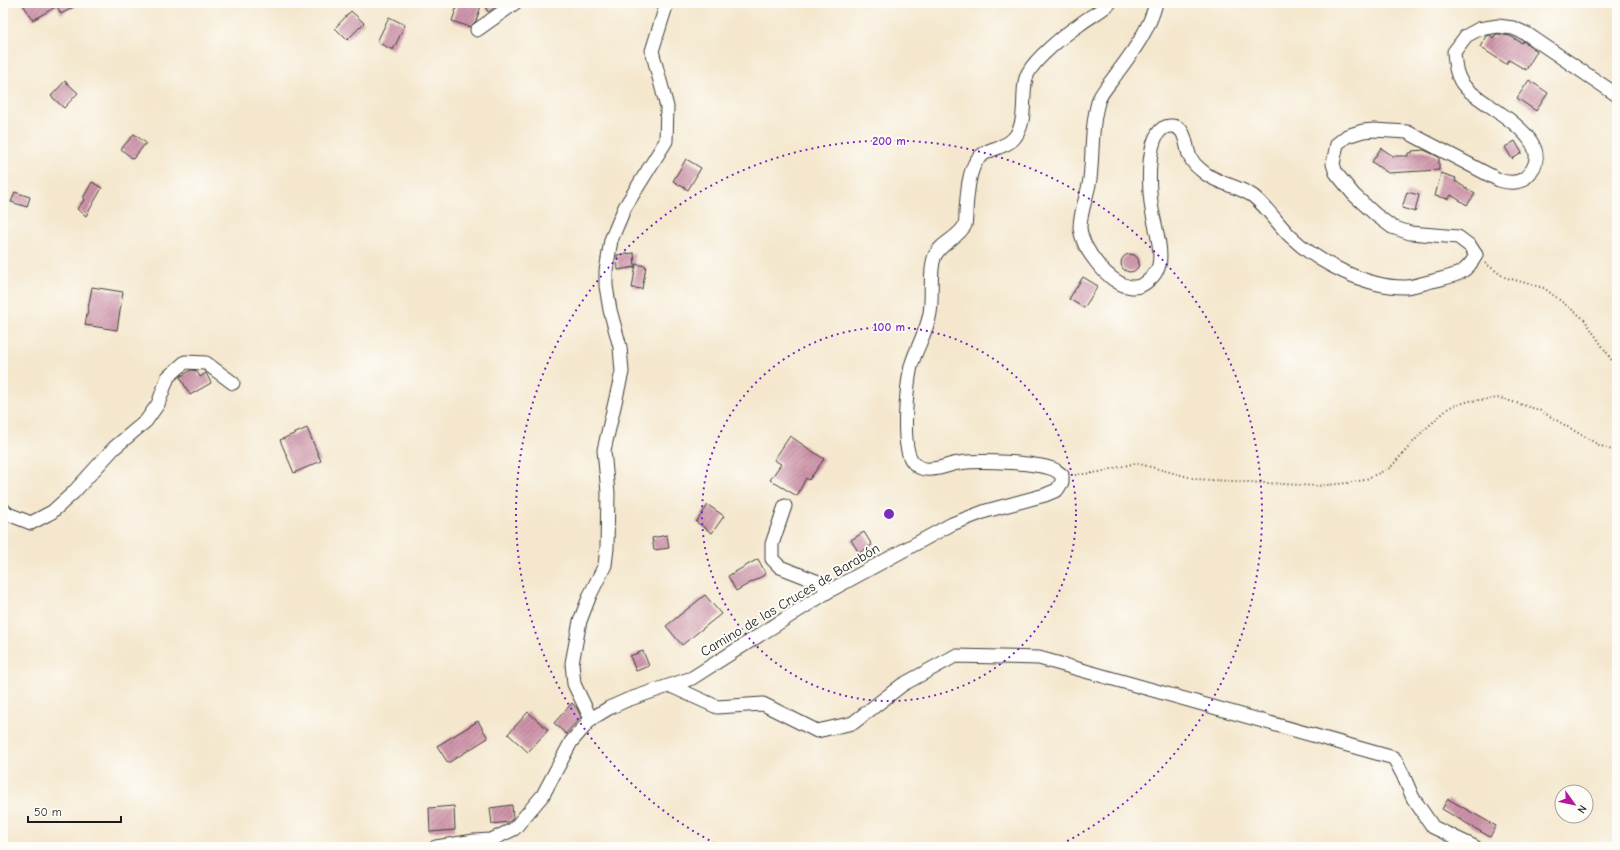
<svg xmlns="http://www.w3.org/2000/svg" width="1620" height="850" font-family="'Comic Neue',sans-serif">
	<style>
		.building { fill: url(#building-hatch) }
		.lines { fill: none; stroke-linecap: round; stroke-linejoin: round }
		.minor-casing { stroke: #3c3a37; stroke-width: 15 }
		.path { stroke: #3c3a37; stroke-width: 2; stroke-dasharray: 1 3; stroke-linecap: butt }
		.minor { stroke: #fff; stroke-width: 13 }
		.ring { fill: none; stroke: #7b2cbf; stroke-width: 2; stroke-dasharray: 2 4 }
		.labels { text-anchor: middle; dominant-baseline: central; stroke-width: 4; stroke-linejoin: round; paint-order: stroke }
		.street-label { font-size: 14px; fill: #1c1c1c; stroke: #fdfcf7 }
		.centre { fill: #7b2cbf; stroke: #fdfcf7; stroke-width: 2 }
		.ring-label { font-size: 12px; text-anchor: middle; font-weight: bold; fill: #7b2cbf; stroke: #fdfcf7; stroke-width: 4; stroke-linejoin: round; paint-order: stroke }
	</style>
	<defs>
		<pattern id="building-hatch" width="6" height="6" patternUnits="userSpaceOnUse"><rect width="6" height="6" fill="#ce93a8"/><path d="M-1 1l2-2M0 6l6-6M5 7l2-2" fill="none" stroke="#a67788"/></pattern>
	</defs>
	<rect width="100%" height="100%" fill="#fdfcf7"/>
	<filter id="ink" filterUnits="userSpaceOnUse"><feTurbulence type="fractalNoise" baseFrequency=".025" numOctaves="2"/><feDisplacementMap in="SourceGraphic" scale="8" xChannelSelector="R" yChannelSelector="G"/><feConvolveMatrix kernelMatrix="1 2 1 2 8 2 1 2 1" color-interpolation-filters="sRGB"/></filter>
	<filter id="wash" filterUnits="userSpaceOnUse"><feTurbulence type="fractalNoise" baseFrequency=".012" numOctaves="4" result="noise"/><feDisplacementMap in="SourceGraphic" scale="16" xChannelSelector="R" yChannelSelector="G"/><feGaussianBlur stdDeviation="0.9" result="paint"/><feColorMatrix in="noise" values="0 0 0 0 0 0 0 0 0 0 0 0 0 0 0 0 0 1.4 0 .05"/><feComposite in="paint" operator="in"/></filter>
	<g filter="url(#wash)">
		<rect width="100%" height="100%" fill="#f4e7cd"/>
		<g id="blocks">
			<g class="building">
				<path d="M22 3H81L61 14 57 6 33 20Z"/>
				<path d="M458 3H482L476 21 470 27 452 21Z"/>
				<path d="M483 3H501L488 12Z"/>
				<path d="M351 11 364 23 347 40 335 28Z"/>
				<path d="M389 17 405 25 393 50 377 42Z"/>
				<path d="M1498 34 1510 36 1522 43 1523 41 1537 51 1526 70 1509 60 1506 64 1480 47 1486 36 1490 35 1493 38 1495 35Z"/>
				<path d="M1529 80 1548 93 1536 111 1517 98Z"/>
				<path d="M65 81 78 93 64 108 51 96Z"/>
				<path d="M134 134 146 143 133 159 121 149Z"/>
				<path d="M1515 141 1522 153 1512 159 1505 147Z"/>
				<path d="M1381 148 1393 156H1408V153H1412V151L1424 150 1439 157V170L1388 173 1372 162Z"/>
				<path d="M686 159 701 168 688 190 673 181Z"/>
				<path d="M1441 173 1456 178 1455 181 1475 194 1467 205 1451 195 1449 199 1435 196Z"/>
				<path d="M92 182 102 188 86 216 77 209 85 199 83 198Z"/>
				<path d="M15 192 30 197 27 207 11 202Z"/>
				<path d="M1407 192 1419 195 1415 212 1402 208Z"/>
				<path d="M634 253 635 267 618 270 617 255Z"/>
				<circle cx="1130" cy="263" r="9"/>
				<path d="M636 264 646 266 642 289 632 288Z"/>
				<path d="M1083 277 1098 286 1084 308 1069 299Z"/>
				<path d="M92 287 123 292 117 330 85 325Z"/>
				<path d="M191 370 197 371 200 377 206 373 211 383 190 395 180 377Z"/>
				<path d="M307 428 321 461 294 473 280 440Z"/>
				<path d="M790 436 824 459 809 480 806 478 797 496 770 480 781 464 774 460Z"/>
				<path d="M708 505 724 516 712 533 696 522Z"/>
				<path d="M864 532 872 545 859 553 851 540Z"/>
				<path d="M667 535 669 548 654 550 652 538Z"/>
				<path d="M758 559 766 574 736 591 728 576Z"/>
				<path d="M705 595 721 614 682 645 666 626Z"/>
				<path d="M643 651 649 666 636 671 630 656Z"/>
				<path d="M572 703 577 708 581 717 566 734 554 723Z"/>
				<path d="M528 712 548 730 528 752 508 734Z"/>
				<path d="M478 721 488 738 448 763 437 746Z"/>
				<path d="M1448 799 1496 826 1490 837 1442 809Z"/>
				<path d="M512 805 513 818 509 822 492 824 490 808Z"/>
				<path d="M454 806 455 830 430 832 429 808Z"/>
			</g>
		</g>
	</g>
	<g filter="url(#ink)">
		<use href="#blocks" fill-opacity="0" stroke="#3c3a37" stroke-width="1"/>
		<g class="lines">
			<defs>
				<g id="minor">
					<path d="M1156 3C1150 28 1133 52 1117 73 1112 81 1103 90 1099 99 1091 124 1093 153 1090 179 1088 194 1080 212 1080 227 1080 233 1083 240 1085 245 1095 264 1126 303 1149 280 1153 277 1158 270 1159 265 1163 248 1153 221 1151 203 1149 186 1145 128 1170 126 1187 125 1185 146 1190 157 1192 161 1197 167 1201 170 1216 184 1237 185 1253 196 1267 207 1277 223 1290 236 1317 262 1367 288 1406 287 1416 286 1427 282 1437 280 1456 275 1466 274 1476 255L1470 246 1458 237 1410 233 1392 227 1376 215 1354 195 1336 173 1333 164 1337 144 1347 136 1363 131 1374 130 1407 132 1499 180C1508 183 1517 184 1525 178 1565 142 1486 108 1466 88 1456 78 1455 65 1454 52L1466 36 1479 29 1498 26 1513 28 1527 34 1617 95"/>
					<path d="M477 30 515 3"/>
					<path d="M785 506 772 544V559L780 567 821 583 829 591"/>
					<path d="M3 509 8 514 31 523 52 512 73 493 114 448 146 421 158 404 168 377 185 362 206 363 233 383"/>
					<path d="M671 686 717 707 763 704 817 731 853 723 902 685 955 656 1039 658 1394 758 1403 775 1413 798 1433 827 1475 847"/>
					<path d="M591 719 574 684 572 663 580 621 590 595 605 565 607 548 608 493 604 450 622 372 620 347 610 310 606 286V271L611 240 625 207 666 141 667 107 652 51 667 3"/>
					<path d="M436 847 474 841 491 840 514 829 543 795 571 742 591 719 609 708 627 700 692 678 829 591 952 524 986 511 1045 495 1057 490 1062 482V475C1059 473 1056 470 1053 469 1032 462 981 460 959 463 949 464 941 469 931 469 924 470 918 468 913 462 900 448 907 385 911 366 916 348 927 332 930 313 933 296 929 274 934 258 939 243 958 239 965 225 966 221 966 215 966 211 967 197 968 172 977 160 987 146 1008 150 1017 134 1028 116 1020 88 1028 73 1036 58 1064 35 1079 25 1089 17 1100 12 1110 3"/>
				</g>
			</defs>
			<use href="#minor" class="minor-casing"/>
			<g class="path">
				<path d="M1485 263 1504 277 1544 288 1584 319 1617 368"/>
				<path d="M1075 475 1099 472 1136 463 1196 479 1318 486 1347 483 1364 480 1390 468 1423 431 1450 407 1469 401 1500 398 1539 410 1599 445 1617 452"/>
			</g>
			<use href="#minor" class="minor"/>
		</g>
	</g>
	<g class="ring">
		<circle cx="889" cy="514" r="187"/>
		<path d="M720 846A373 373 0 1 1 1058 846"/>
	</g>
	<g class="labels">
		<g class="street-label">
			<text transform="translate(790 600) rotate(-31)">Camino de las Cruces de Barabón</text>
		</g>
	</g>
	<circle cx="889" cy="514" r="6" class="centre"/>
	<g class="ring-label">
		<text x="889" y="145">200 m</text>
		<text x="889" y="331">100 m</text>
	</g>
	<rect width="1620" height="850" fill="none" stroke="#fdfcf7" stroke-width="16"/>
	<g transform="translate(1574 804) rotate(123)"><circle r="19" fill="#fdfcf7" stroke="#a3a29f"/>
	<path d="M0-3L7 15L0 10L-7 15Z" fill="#b5179e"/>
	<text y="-6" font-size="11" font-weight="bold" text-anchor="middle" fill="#1c1c1c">N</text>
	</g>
	<path d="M28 816v6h93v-6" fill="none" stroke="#1c1c1c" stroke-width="2"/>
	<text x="34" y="816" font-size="12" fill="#1c1c1c" stroke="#fdfcf7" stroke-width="3" paint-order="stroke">50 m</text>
</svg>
